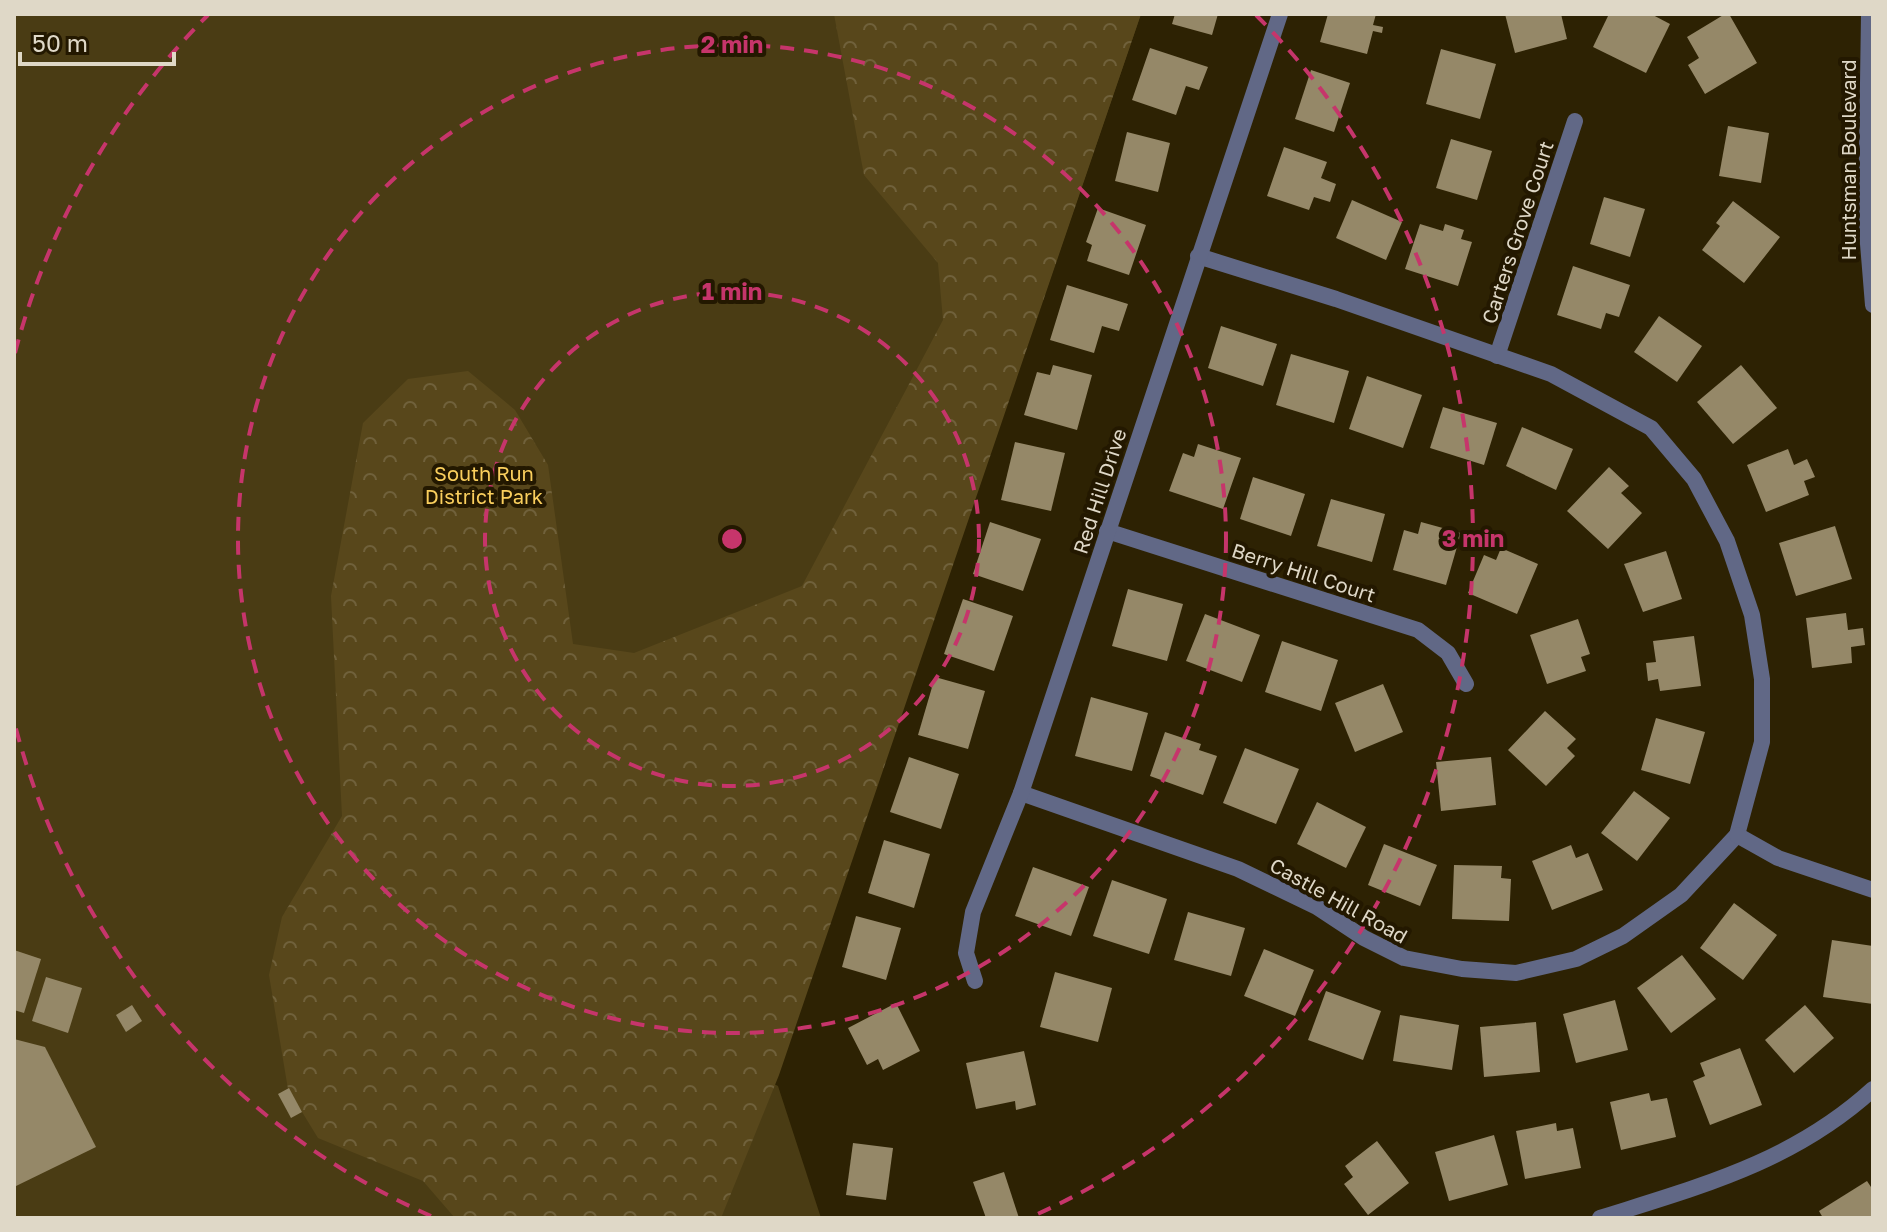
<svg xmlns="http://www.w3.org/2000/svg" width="1887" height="1232" font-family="'Golos Text',sans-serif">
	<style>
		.green { fill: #4a3c14 }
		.forest { fill: url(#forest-crowns) }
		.building { fill: #958868 }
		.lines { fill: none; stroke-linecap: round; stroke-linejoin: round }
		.street { stroke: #616886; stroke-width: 16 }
		.ring { fill: none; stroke: #c6356b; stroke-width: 4; stroke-dasharray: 14 10 }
		.labels { text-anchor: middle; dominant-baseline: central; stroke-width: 8; stroke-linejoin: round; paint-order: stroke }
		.street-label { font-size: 20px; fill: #dfd8c7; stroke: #231800 }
		.park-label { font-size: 20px; fill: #facf5d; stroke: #231800 }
		.centre { fill: #c6356b; stroke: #231800; stroke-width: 4 }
		.ring-label { font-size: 24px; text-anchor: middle; font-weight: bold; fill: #c6356b; stroke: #231800; stroke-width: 8; stroke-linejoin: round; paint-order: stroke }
	</style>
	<defs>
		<pattern id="forest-crowns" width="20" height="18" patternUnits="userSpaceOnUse" patternTransform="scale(2)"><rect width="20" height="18" fill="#58471b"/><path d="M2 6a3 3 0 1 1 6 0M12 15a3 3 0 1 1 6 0" fill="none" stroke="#70613b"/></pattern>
	</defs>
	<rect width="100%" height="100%" fill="#2d2203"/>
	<path class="green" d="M14 14H1141L774 1084 778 1086 821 1218H14Z"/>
	<path class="forest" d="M834 14H1141L779 1075 721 1218H455L423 1181 318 1138 288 1089 269 975 282 917 342 816 331 596 363 423 408 379 468 371 515 410 548 465 573 644 634 653 802 586 943 320 938 263 864 175Z"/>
	<g class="building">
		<path d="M1175 14H1218L1212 35 1172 24Z"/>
		<path d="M1328 14H1376L1373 25 1383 27 1382 33 1373 31 1367 54 1320 42Z"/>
		<path d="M1505 14H1561L1567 39 1515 53Z"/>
		<path d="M1609 14H1651L1670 24 1646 73 1593 47Z"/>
		<path d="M1725 14H1729L1757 63 1705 94 1688 65 1699 58 1687 37Z"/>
		<path d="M1150 48 1208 67 1199 90 1186 86 1176 115 1132 100Z"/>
		<path d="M1441 49 1496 64 1480 119 1426 104Z"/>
		<path d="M1311 70 1350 83 1334 132 1295 119Z"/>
		<path d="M1728 126 1769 133 1761 183 1719 176Z"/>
		<path d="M1127 132 1170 143 1158 192 1115 181Z"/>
		<path d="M1451 139 1492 151 1477 200 1436 188Z"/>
		<path d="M1284 147 1327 162 1321 178 1336 184 1330 202 1314 197 1309 210 1267 196Z"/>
		<path d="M1604 197 1645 209 1630 257 1590 244Z"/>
		<path d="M1352 200 1402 222 1386 260 1336 238Z"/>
		<path d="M1733 201 1780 237 1744 283 1702 250 1720 226 1716 223Z"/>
		<path d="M1098 208 1146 225 1129 275 1087 261 1092 245 1086 242Z"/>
		<path d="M1420 224 1443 231 1445 224 1464 230 1461 239 1472 242 1458 286 1405 269Z"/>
		<path d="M1573 266 1630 285 1619 317 1606 313 1601 329 1557 315Z"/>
		<path d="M1067 285 1128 304 1119 331 1102 326 1094 353 1050 340Z"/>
		<path d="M1659 316 1702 346 1677 382 1634 352Z"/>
		<path d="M1221 326 1277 344 1263 386 1208 368Z"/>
		<path d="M1291 354 1349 371 1334 423 1276 405Z"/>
		<path d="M1053 365 1092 375 1077 430 1024 415 1037 372 1050 375Z"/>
		<path d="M1741 365 1777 408 1733 444 1697 402Z"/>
		<path d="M1367 376 1422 395 1403 448 1349 429Z"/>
		<path d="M1443 407 1497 423 1484 465 1430 448Z"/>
		<path d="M1522 427 1573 449 1556 490 1506 466Z"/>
		<path d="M1015 442 1065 453 1051 511 1001 500Z"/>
		<path d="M1198 444 1241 458 1223 509 1169 491 1183 453 1194 457Z"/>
		<path d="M1788 449 1794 465 1807 459 1815 477 1804 481 1809 495 1766 512 1747 465Z"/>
		<path d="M1609 467 1629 486 1621 493 1642 513 1608 549 1567 511Z"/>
		<path d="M1253 477 1305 494 1291 536 1240 519Z"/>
		<path d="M1331 499 1385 514 1372 562 1317 546Z"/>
		<path d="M990 522 1041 539 1023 591 973 574Z"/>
		<path d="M1421 522 1461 533 1446 585 1393 570 1404 530 1418 534Z"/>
		<path d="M1835 526 1852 579 1796 596 1779 543Z"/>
		<path d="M1501 548 1538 564 1517 614 1468 593 1484 555 1496 560Z"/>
		<path d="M1666 551 1682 599 1643 612 1624 564Z"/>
		<path d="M1128 589 1183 604 1167 661 1112 646Z"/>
		<path d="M963 599 1013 616 994 671 944 654Z"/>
		<path d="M1846 613 1848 630 1863 628 1865 645 1851 647 1852 663 1812 668 1806 618Z"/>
		<path d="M1205 614 1260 635 1242 682 1186 661Z"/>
		<path d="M1578 619 1590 654 1581 657 1586 671 1547 684 1530 635Z"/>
		<path d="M1694 636 1701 686 1660 691 1658 679 1648 681 1646 663 1656 662 1653 641Z"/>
		<path d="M1282 641 1338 660 1321 711 1265 692Z"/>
		<path d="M935 677 985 691 968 749 918 735Z"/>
		<path d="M1383 684 1403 732 1355 752 1335 703Z"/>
		<path d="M1091 697 1148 713 1132 771 1075 756Z"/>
		<path d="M1545 711 1576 739 1567 748 1575 756 1546 786 1508 750Z"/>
		<path d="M1656 718 1705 732 1690 784 1641 770Z"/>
		<path d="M1165 732 1201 744 1199 750 1217 756 1203 795 1150 776Z"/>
		<path d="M1245 748 1299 769 1276 824 1223 803Z"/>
		<path d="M909 757 959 774 941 829 890 812Z"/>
		<path d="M1491 757 1496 805 1441 811 1436 762Z"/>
		<path d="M1634 791 1670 818 1637 861 1601 833Z"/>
		<path d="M1317 802 1366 827 1346 868 1297 844Z"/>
		<path d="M884 840 930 854 914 908 868 893Z"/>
		<path d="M1384 844 1437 865 1420 906 1368 885Z"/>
		<path d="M1571 845 1576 858 1588 853 1603 890 1552 910 1532 861Z"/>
		<path d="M1454 865 1502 866 1501 878 1511 879 1509 921 1452 919Z"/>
		<path d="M1033 867 1089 887 1071 936 1015 916Z"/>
		<path d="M1112 880 1167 899 1149 954 1093 936Z"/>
		<path d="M1734 903 1777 935 1743 980 1700 948Z"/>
		<path d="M1188 912 1245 928 1231 976 1174 960Z"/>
		<path d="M856 916 901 928 886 980 842 967Z"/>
		<path d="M1832 940 1873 946V1004L1823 997Z"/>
		<path d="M1264 949 1314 970 1295 1016 1244 996Z"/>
		<path d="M14 950 41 959 24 1013 14 1010Z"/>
		<path d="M1682 955 1716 999 1671 1033 1637 988Z"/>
		<path d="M1055 972 1112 988 1098 1042 1040 1027Z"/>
		<path d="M46 977 82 988 68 1033 32 1021Z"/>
		<path d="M1326 991 1381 1011 1363 1060 1308 1040Z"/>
		<path d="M1615 1000 1628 1050 1576 1063 1563 1014Z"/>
		<path d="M896 1003 920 1051 883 1070 878 1059 867 1065 848 1028Z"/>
		<path d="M132 1005 142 1021 126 1032 116 1015Z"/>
		<path d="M1805 1005 1834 1038 1794 1073 1765 1040Z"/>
		<path d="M1400 1015 1459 1025 1452 1070 1393 1061Z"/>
		<path d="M1536 1022 1540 1072 1484 1077 1480 1027Z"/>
		<path d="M14 1039 45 1047 96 1147 14 1187Z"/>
		<path d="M1740 1048 1762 1105 1710 1125 1693 1081 1705 1076 1700 1063Z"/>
		<path d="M1024 1051 1036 1105 1016 1110 1015 1101 976 1109 966 1063Z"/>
		<path d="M289 1088 302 1112 291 1118 278 1094Z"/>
		<path d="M1649 1093 1651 1101 1667 1098 1676 1137 1621 1150 1610 1102Z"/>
		<path d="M1556 1123 1557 1131 1573 1128 1581 1168 1525 1179 1516 1131Z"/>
		<path d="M1494 1135 1508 1185 1449 1201 1435 1152Z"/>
		<path d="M1377 1141 1409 1183 1368 1215 1344 1184 1353 1177 1345 1166Z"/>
		<path d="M853 1143 893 1148 886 1200 846 1195Z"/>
		<path d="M1004 1172 1019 1218H986L973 1182Z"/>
		<path d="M1867 1181 1873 1190V1216L1823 1218 1819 1211Z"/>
	</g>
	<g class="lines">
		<g class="street">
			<path d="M1869 14 1866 219 1873 305"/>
			<path d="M1497 356 1575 121"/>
			<path d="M1107 531 1418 630 1448 653 1466 684"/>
			<path d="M1021 793 1238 869 1317 907 1364 938 1404 958 1462 969 1516 973 1576 959 1623 936 1681 895 1737 835 1762 742V679L1752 615 1727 541 1694 479 1651 428 1551 374 1336 299 1198 256"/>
			<path d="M1737 835 1778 858 1873 890"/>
			<path d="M975 981 966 953 973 912 1021 793 1280 14"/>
			<path d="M1600 1218C1701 1186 1793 1162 1873 1089"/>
		</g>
	</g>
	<g class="ring">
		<circle cx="732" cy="539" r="247"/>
		<circle cx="732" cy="539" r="494"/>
		<path d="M431 1216A741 741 0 0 1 15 725M15 353A741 741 0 0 1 208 15M1256 15A741 741 0 0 1 1033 1216"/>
	</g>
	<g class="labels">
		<g class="street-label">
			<text transform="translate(1848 160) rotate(-90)">Huntsman Boulevard</text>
			<text transform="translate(1517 232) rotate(-72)">Carters Grove Court</text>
			<text transform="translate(1099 491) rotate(-72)">Red Hill Drive</text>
			<text transform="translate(1304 572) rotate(18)">Berry Hill Court</text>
			<text transform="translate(1339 900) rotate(29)">Castle Hill Road</text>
		</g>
		<g class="park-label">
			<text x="484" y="473">South Run<tspan x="484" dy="23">District Park</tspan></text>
		</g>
	</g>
	<circle cx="732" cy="539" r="12" class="centre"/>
	<g class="ring-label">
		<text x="732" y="53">2 min</text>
		<text x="732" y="300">1 min</text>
		<text x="1473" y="547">3 min</text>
	</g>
	<rect width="1887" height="1232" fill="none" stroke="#dfd8c7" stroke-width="32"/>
	<path d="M20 52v12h154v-12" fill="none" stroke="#dfd8c7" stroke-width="4"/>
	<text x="32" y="52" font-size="24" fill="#dfd8c7" stroke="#231800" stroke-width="6" paint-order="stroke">50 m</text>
</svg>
